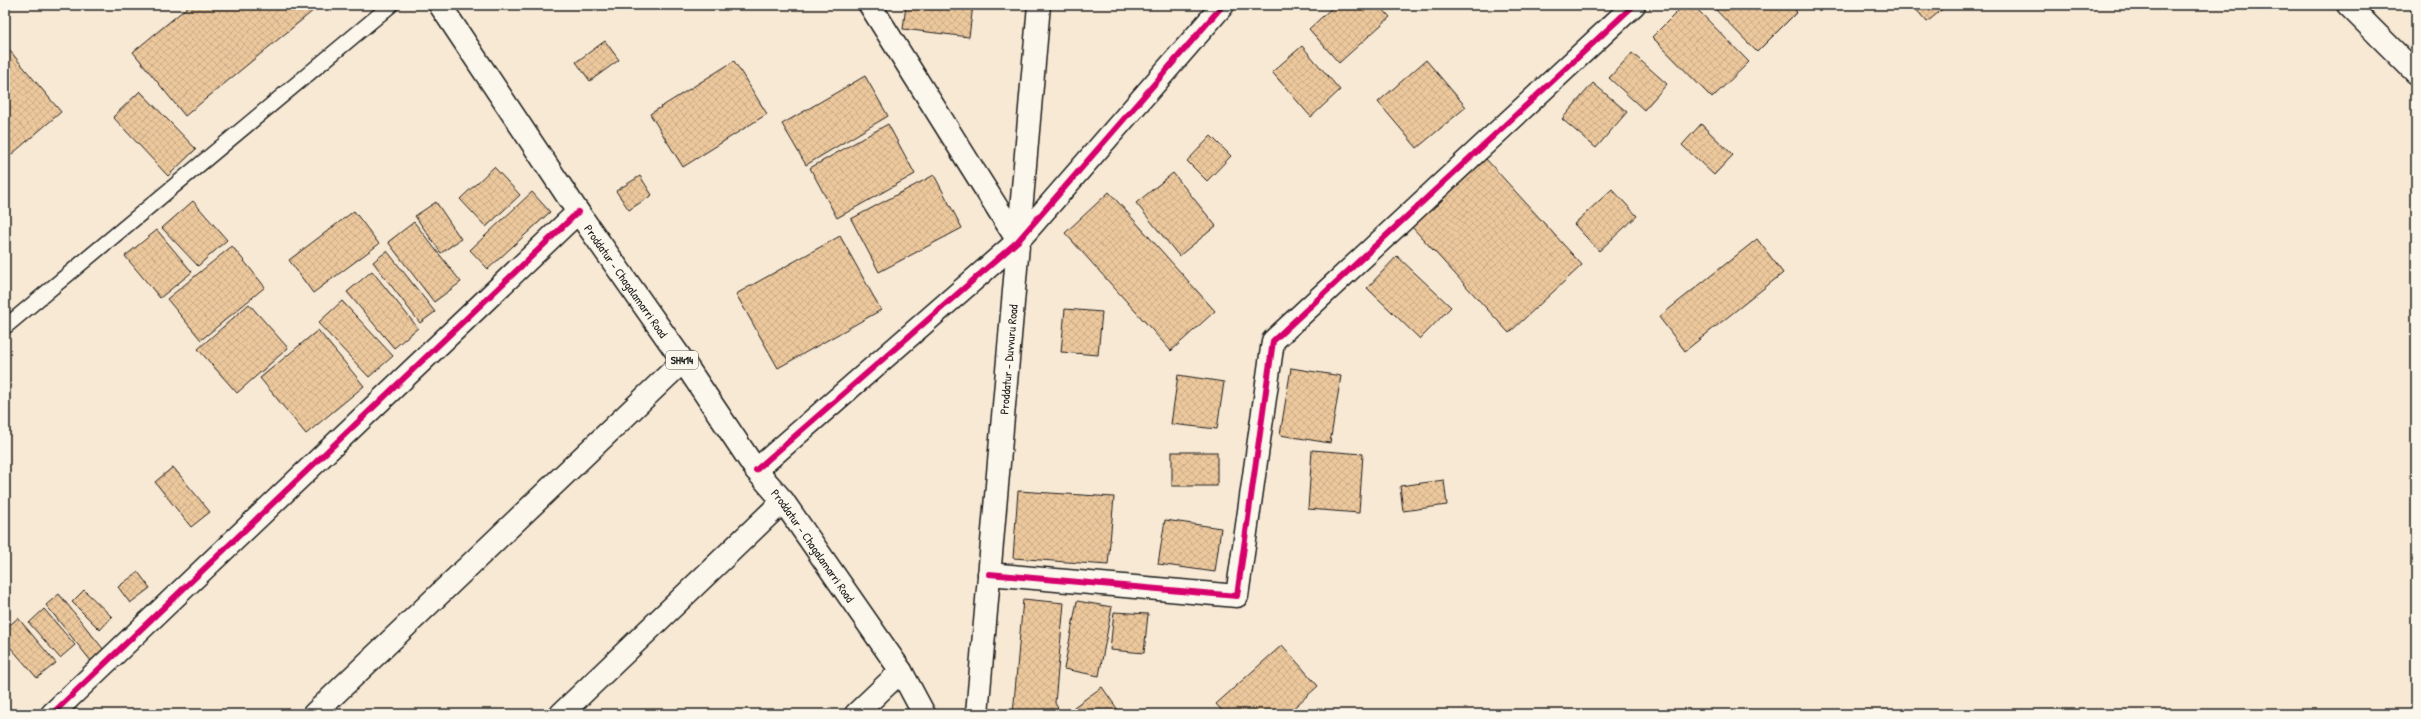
<svg xmlns="http://www.w3.org/2000/svg" width="2421" height="719" font-family="'Patrick Hand',sans-serif">
	<style>
		.building { fill: url(#building-cross-hatch); stroke: #1c1c1c }
		.lines { fill: none; stroke-linecap: round; stroke-linejoin: round }
		.lane-casing { stroke: #1c1c1c; stroke-width: 17 }
		.street-casing { stroke: #1c1c1c; stroke-width: 25 }
		.secondary-casing { stroke: #1c1c1c; stroke-width: 25 }
		.primary-casing { stroke: #1c1c1c; stroke-width: 25 }
		.lane { stroke: #fbf7ec; stroke-width: 14 }
		.street { stroke: #fbf7ec; stroke-width: 22 }
		.secondary { stroke: #fbf7ec; stroke-width: 22 }
		.primary { stroke: #fbf7ec; stroke-width: 22 }
		.cycleway-casing { stroke: #fbf7ec; stroke-width: 8 }
		.cycleway { stroke: #d6006c; stroke-width: 6 }
		.labels { text-anchor: middle; dominant-baseline: central; stroke-width: 3.5; stroke-linejoin: round; paint-order: stroke }
		.shield { fill: #fbf7ec; stroke: #5f5e5a; stroke-width: 1 }
		.shield-label { font-size: 11px; font-weight: bold; fill: #1c1c1c }
		.street-label { font-size: 12px; fill: #1c1c1c; stroke: #fbf7ec }
	</style>
	<defs>
		<pattern id="building-cross-hatch" width="8" height="8" patternUnits="userSpaceOnUse"><rect width="8" height="8" fill="#edc89d"/><path d="M0 0l8 8M0 8l8-8" fill="none" stroke="#cbab87"/></pattern>
	</defs>
	<rect width="100%" height="100%" fill="#f7e9d4"/>
	<filter id="ink" filterUnits="userSpaceOnUse"><feTurbulence type="fractalNoise" baseFrequency=".025" numOctaves="2"/><feDisplacementMap in="SourceGraphic" scale="8" xChannelSelector="R" yChannelSelector="G"/><feConvolveMatrix kernelMatrix="1 2 1 2 8 2 1 2 1" color-interpolation-filters="sRGB"/></filter>
	<g filter="url(#ink)">
		<g class="building">
			<path d="M190 5H320L185 116 133 52Z"/>
			<path d="M906 5H973L969 37 903 29Z"/>
			<path d="M1335 5H1379L1390 17 1339 63 1309 29Z"/>
			<path d="M1684 5H1693L1749 62 1712 98 1652 37Z"/>
			<path d="M1711 5H1790L1797 12 1757 52Z"/>
			<path d="M1917 5H1944L1945 7 1927 22 1914 7Z"/>
			<path d="M605 41 619 60 590 81 576 62Z"/>
			<path d="M5 45 61 112 5 160Z"/>
			<path d="M1302 46 1340 90 1311 117 1272 72Z"/>
			<path d="M1632 53 1667 84 1644 110 1609 78Z"/>
			<path d="M1426 60 1466 107 1417 148 1378 102Z"/>
			<path d="M734 61 767 114 683 167 650 114Z"/>
			<path d="M865 76 888 116 806 165 782 124Z"/>
			<path d="M1593 83 1627 112 1596 148 1562 119Z"/>
			<path d="M140 91 196 149 168 176 113 117Z"/>
			<path d="M888 124 915 174 837 218 810 168Z"/>
			<path d="M1701 124 1733 155 1714 175 1682 145Z"/>
			<path d="M1211 136 1231 156 1207 181 1187 161Z"/>
			<path d="M1486 159 1582 265 1509 333 1412 227Z"/>
			<path d="M494 167 520 195 486 227 460 199Z"/>
			<path d="M1173 173 1216 226 1179 256 1136 203Z"/>
			<path d="M934 175 962 228 879 272 851 219Z"/>
			<path d="M640 176 652 195 629 210 616 191Z"/>
			<path d="M1612 189 1637 216 1599 251 1574 224Z"/>
			<path d="M532 192 550 212 488 269 470 250Z"/>
			<path d="M1109 192 1215 311 1171 351 1065 233Z"/>
			<path d="M193 201 227 240 198 266 162 228Z"/>
			<path d="M436 202 461 239 441 253 415 216Z"/>
			<path d="M354 211 379 244 313 293 289 260Z"/>
			<path d="M414 222 461 282 434 302 388 242Z"/>
			<path d="M157 230 192 272 160 298 125 256Z"/>
			<path d="M840 236 881 310 778 368 736 294Z"/>
			<path d="M1757 239 1783 273 1685 351 1659 317Z"/>
			<path d="M232 246 265 287 201 340 167 299Z"/>
			<path d="M387 251 435 312 420 323 373 262Z"/>
			<path d="M1397 256 1451 307 1420 339 1367 288Z"/>
			<path d="M372 271 418 328 394 348 347 292Z"/>
			<path d="M342 301 393 356 369 377 318 323Z"/>
			<path d="M249 304 288 348 237 393 198 349Z"/>
			<path d="M1065 309 1102 312 1098 355 1061 352Z"/>
			<path d="M318 330 364 386 306 434 260 378Z"/>
			<path d="M1291 368 1341 376 1330 443 1280 435Z"/>
			<path d="M1178 375 1224 382 1217 429 1171 424Z"/>
			<path d="M1312 450 1363 454 1359 513 1308 509Z"/>
			<rect x="1172" y="452" width="45" height="34"/>
			<path d="M173 467 210 512 191 527 155 482Z"/>
			<path d="M1444 480 1447 505 1403 511 1400 486Z"/>
			<path d="M1018 491 1114 497 1108 565 1013 558Z"/>
			<path d="M1165 520 1221 528 1215 572 1158 564Z"/>
			<path d="M138 572 150 588 130 603 118 587Z"/>
			<path d="M84 590 112 617 100 630 72 602Z"/>
			<path d="M59 594 104 650 91 661 46 605Z"/>
			<path d="M1023 599 1064 603 1055 703 1061 714H1013Z"/>
			<path d="M1077 601 1112 607 1099 676 1064 669Z"/>
			<path d="M44 609 75 645 60 658 29 623Z"/>
			<path d="M1114 612 1148 614 1144 653 1110 650Z"/>
			<path d="M18 618 56 663 37 678 5 641V629Z"/>
			<path d="M1282 645 1318 686 1287 714H1225L1216 704Z"/>
			<path d="M1102 687 1118 710 1111 714H1079L1074 707Z"/>
		</g>
		<g class="lines">
			<defs>
				<path id="lane" d="M5 327 391 5"/>
				<g id="street">
					<path d="M870 5 1018 241"/>
					<path d="M2348 5 2416 73"/>
					<path d="M756 470 1018 241 1223 5"/>
					<path d="M989 574 1237 596 1273 341 1634 5"/>
					<path d="M52 714 578 212"/>
					<path d="M314 714 683 361"/>
					<path d="M561 714 783 501"/>
					<path d="M856 714 901 671"/>
				</g>
				<g id="secondary">
					<path id="s1" d="M977 714 1039 5"/>
				</g>
				<g id="primary">
					<path id="s2" d="M440 5 578 212 683 361 756 470 783 501 901 671 924 714"/>
				</g>
			</defs>
			<use href="#lane" class="lane-casing"/>
			<use href="#street" class="street-casing"/>
			<use href="#secondary" class="secondary-casing"/>
			<use href="#primary" class="primary-casing"/>
			<use href="#lane" class="lane"/>
			<use href="#street" class="street"/>
			<use href="#secondary" class="secondary"/>
			<use href="#primary" class="primary"/>
			<defs>
				<g id="cycleway">
					<path d="M756 470 1018 241 1223 5"/>
					<path d="M989 574 1237 596 1273 341 1634 5"/>
					<path d="M52 714 578 212"/>
				</g>
			</defs>
			<use href="#cycleway" class="cycleway-casing"/>
			<use href="#cycleway" class="cycleway"/>
		</g>
	</g>
	<g class="labels">
		<rect class="shield" x="666" y="351" width="32" height="18" rx="3"/>
		<g class="shield-label">
			<text x="682" y="360">SH414</text>
		</g>
		<g class="street-label">
			<text stroke="none"><textPath href="#s2" startOffset="333">Proddatur - Chagalamarri Road</textPath></text>
			<text stroke="none"><textPath href="#s1" startOffset="356">Proddatur - Duvvuru Road</textPath></text>
			<text stroke="none"><textPath href="#s2" startOffset="657">Proddatur - Chagalamarri Road</textPath></text>
		</g>
	</g>
	<rect width="2421" height="719" fill="none" stroke="#fbf7ec" stroke-width="20"/>
	<rect x="10" y="10" width="2401" height="699" fill="none" stroke="#1c1c1c" stroke-width="1.5" filter="url(#ink)"/>
</svg>
